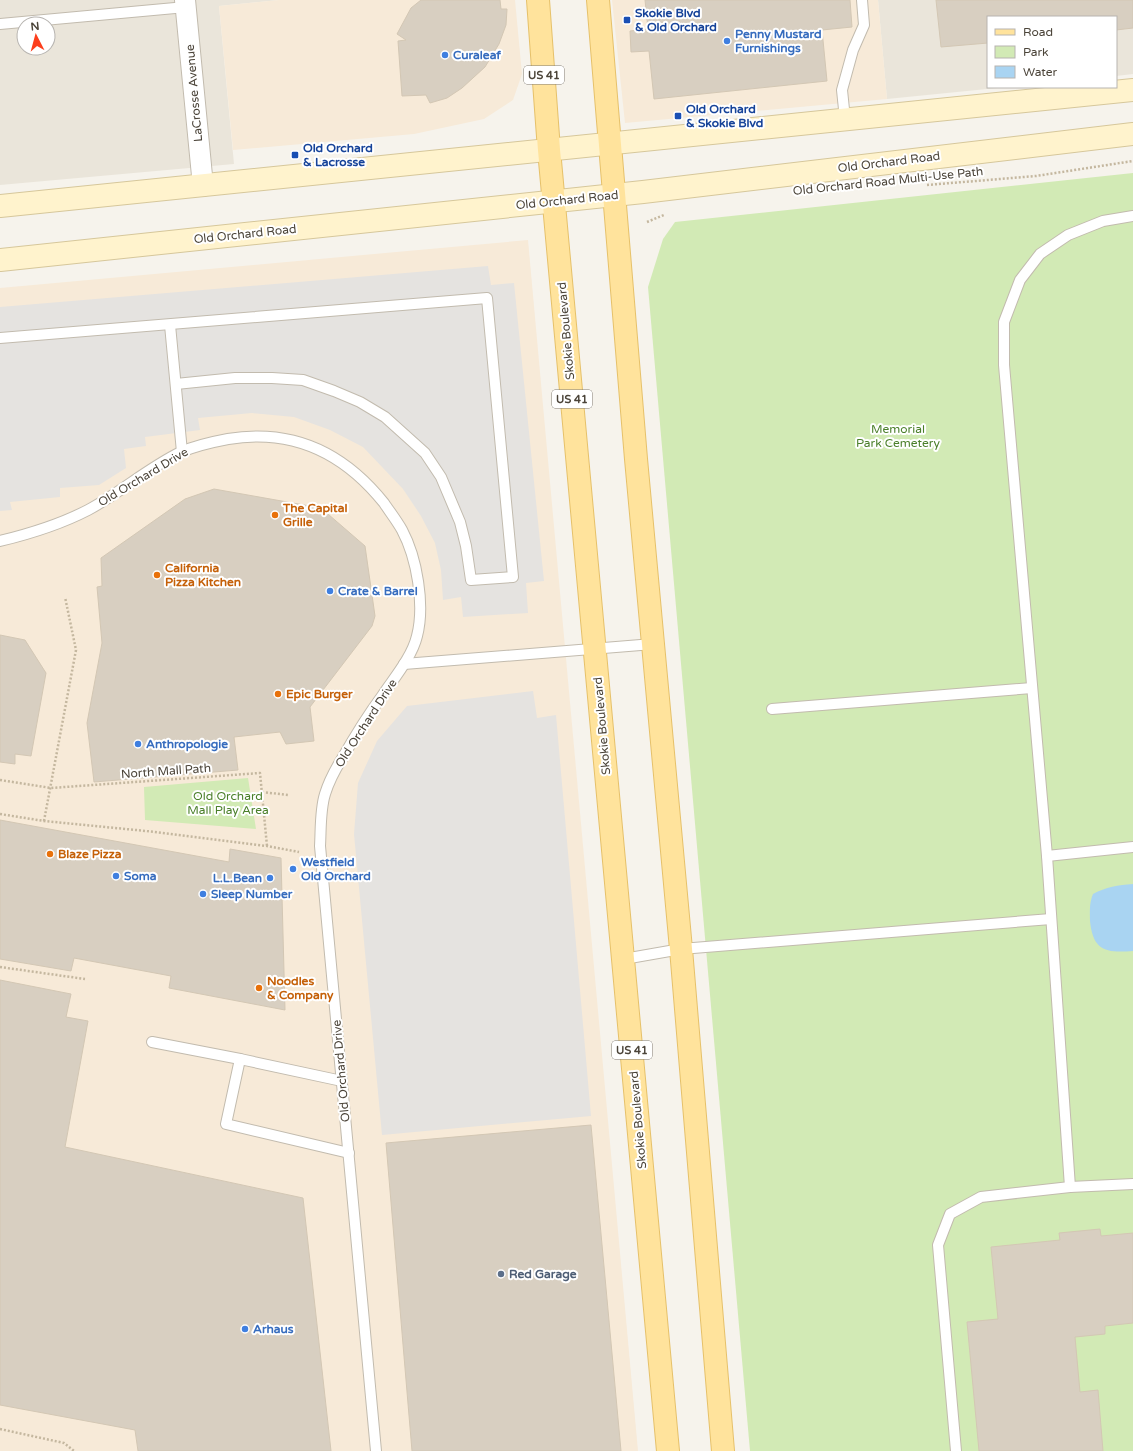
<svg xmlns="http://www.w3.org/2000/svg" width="1133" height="1451" font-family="'Varela Round',sans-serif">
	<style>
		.residential { fill: #eae5da; fill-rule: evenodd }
		.commercial { fill: #f7ead8 }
		.green { fill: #d2eab5 }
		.parking { fill: #e5e3e0 }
		.water { fill: #a9d4f2 }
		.building { fill: #d8cfc1; stroke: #d3c7b4 }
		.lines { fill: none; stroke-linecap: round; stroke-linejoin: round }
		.lane-casing { stroke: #c2bbae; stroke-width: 12 }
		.street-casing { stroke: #c2bbae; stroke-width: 22 }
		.secondary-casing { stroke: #d6c79b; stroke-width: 24 }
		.primary-casing { stroke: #e6c16a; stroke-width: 24 }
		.path { stroke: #c4b79f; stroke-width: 2.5; stroke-dasharray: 2 2; stroke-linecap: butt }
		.lane { stroke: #fff; stroke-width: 10 }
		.street { stroke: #fff; stroke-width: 20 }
		.secondary { stroke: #fff3cd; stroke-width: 22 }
		.primary { stroke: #ffe39c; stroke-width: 22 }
		.transit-dot { fill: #1a4fb4; stroke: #fff; stroke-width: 1.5 }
		.shop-dot { fill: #3f7fe0; stroke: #fff; stroke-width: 1.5 }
		.food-dot { fill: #e8710a; stroke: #fff; stroke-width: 1.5 }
		.service-dot { fill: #5c6f8a; stroke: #fff; stroke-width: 1.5 }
		.labels { text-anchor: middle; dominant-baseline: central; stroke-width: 4; stroke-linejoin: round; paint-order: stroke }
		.shield { fill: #fff; stroke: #817c74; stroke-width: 1 }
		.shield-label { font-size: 11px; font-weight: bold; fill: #4b4439 }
		.transit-label { font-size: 12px; font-weight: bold; fill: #164399; stroke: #fff; text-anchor: start }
		.shop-label { font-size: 12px; font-weight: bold; fill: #366cbe; stroke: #fff; text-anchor: start }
		.street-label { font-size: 12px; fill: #4b4439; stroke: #fff }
		.park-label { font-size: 12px; fill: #4a7f2a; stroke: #fff }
		.food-label { font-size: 12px; font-weight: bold; fill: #c56008; stroke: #fff; text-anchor: start }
		.service-label { font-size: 12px; font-weight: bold; fill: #4e5e75; stroke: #fff; text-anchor: start }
	</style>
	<rect width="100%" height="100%" fill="#f6f3ec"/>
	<g class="residential">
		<path d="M0 0H279L219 6 234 164 0 185ZM24 24H48V48H24Z"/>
		<path d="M878 0H1133V74L1116 76V17H988V87H1007L887 99Z"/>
	</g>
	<g class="commercial">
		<path d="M279 0H515L522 74 513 100 484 119 414 134 233 150 219 6Z"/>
		<path d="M612 0H878L887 99 625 123Z"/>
		<path d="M528 240 638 1451H0V288Z"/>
	</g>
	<g class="green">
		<path d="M1133 173V1451H750L648 287 663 239 675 222Z"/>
		<path d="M248 778 256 829 145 820 144 787Z"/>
	</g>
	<g class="parking">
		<path d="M488 266 491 285 514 283 544 581 526 583 528 613 463 617 461 597 443 600 441 570 435 543 421 516 403 489 363 447 330 430 294 417 252 413 198 418 200 430 145 437 146 446 124 449 126 468 99 485 60 488V497L10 502 12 510 0 511V307Z"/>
		<path d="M533 691 537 718 556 715 591 1116 382 1135 354 834 358 783 377 741 407 706Z"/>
	</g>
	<path class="water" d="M1133 884V951C1106 953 1093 951 1090 921 1090 911 1089 904 1093 894 1106 887 1118 885 1133 884Z"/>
	<g class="building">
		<path d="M421 0H500L501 9H507L506 25 499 44 485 67 462 88 447 98 430 103 426 95 402 96 398 41 406 40 397 34 411 8Z"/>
		<path d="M645 0H850L852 27 822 30 827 81 654 99 649 51 631 52 630 31 648 29Z"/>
		<path d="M936 0H1133V28L1116 30V17H988V43L941 47Z"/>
		<path d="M214 489 321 508 365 546 375 616 372 626 310 707 314 741 286 744 280 732 234 737 238 770 94 782 87 723 102 643 97 587 102 586 101 558 185 499Z"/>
		<path d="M0 635 25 640 46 673 31 756 15 754V764L0 762Z"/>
		<path d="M0 820 229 862 230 849 281 858 285 1010 169 988 171 976 74 958 71 971 0 959Z"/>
		<path d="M0 980 71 994 66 1017 88 1021 65 1147 303 1198 331 1451H138L135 1430 0 1405Z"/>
		<path d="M591 1125 621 1451H412L386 1143Z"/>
		<path d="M1100 1229 1101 1236 1133 1233V1323L1105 1326V1334L1075 1337 1080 1392 1098 1390 1103 1451H979L967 1322 998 1319 991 1247 1060 1240 1059 1233Z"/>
	</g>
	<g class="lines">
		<defs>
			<g id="lane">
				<path d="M0 24 186 7"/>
				<path d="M845 119 842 90 853 50 864 25 862 0"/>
				<path d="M170 325 182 452"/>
				<path d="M0 338 487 298 513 577 471 580 466 546 460 522 441 477 425 453 385 417 360 402 334 391 303 380 272 378H235L176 384"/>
				<path d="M0 541C29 534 61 524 88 510 120 493 148 468 181 452 195 446 212 442 228 439 293 428 344 453 384 503 390 512 397 521 402 530 417 558 425 605 417 636 412 657 394 678 382 696 368 715 355 736 343 757 336 768 329 781 325 794 320 810 321 829 320 846L376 1451"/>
				<path d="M404 664 653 644"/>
				<path d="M772 709 1032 688"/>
				<path d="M1047 856 1133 847"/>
				<path d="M624 959 681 949 1051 919"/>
				<path d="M152 1042 240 1059"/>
				<path d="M342 1081 240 1059 226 1124 349 1153"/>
				<path d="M1070 1187 1047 856 1004 365V322L1020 280 1040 254 1068 235 1103 221 1133 216"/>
				<path d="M956 1451 938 1245 950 1214 981 1197 1070 1187 1133 1184"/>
			</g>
			<path id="street" d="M185 0 203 186"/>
			<g id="secondary">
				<path d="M0 206 1133 90"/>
				<path d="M0 260 643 192 1133 134"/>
			</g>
			<g id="primary">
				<path d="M538 0 549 150 668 1451"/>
				<path d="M598 0 636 459 681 949 723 1451"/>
			</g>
		</defs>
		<use href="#lane" class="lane-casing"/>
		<use href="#street" class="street-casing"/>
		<use href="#secondary" class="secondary-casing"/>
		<use href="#primary" class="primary-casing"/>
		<g class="path">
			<path d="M927 185 1036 176 1133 161"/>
			<path d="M647 222 664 215"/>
			<path d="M0 780 51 788 260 773 267 846"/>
			<path d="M262 792 288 795"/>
			<path d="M0 814 44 821 146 831 267 846 299 852"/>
			<path d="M44 821 76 650 65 597"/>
			<path d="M0 967 85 979"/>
			<path d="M0 1429 64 1443 74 1451"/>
		</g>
		<use href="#lane" class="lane"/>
		<use href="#street" class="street"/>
		<use href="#secondary" class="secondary"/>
		<use href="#primary" class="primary"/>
	</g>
	<g class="transit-dot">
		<rect x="623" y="16" width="8" height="8" rx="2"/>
		<rect x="674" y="112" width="8" height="8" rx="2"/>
		<rect x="291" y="151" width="8" height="8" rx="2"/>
	</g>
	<g class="shop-dot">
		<circle cx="727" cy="41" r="4"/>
		<circle cx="445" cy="55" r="4"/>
		<circle cx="330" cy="591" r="4"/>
		<circle cx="138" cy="744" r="4"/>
		<circle cx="293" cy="869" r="4"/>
		<circle cx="116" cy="876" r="4"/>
		<circle cx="270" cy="878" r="4"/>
		<circle cx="203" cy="894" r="4"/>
		<circle cx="245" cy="1329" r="4"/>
	</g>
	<g class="food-dot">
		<circle cx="275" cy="515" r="4"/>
		<circle cx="157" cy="575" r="4"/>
		<circle cx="278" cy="694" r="4"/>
		<circle cx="50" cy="854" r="4"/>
		<circle cx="259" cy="988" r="4"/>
	</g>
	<circle class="service-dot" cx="501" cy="1274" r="4"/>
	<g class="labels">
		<g class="shield">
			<rect x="524" y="66" width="40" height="18" rx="3"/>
			<rect x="552" y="390" width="40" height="18" rx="3"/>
			<rect x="612" y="1041" width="40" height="18" rx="3"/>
		</g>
		<g class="shield-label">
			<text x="544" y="75">US 41</text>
			<text x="572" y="399">US 41</text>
			<text x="632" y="1050">US 41</text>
		</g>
		<g class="transit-label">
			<text x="635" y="13">Skokie Blvd<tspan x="635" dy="14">&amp; Old Orchard</tspan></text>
			<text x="686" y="109">Old Orchard<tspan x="686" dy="14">&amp; Skokie Blvd</tspan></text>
			<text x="303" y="148">Old Orchard<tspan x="303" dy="14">&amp; Lacrosse</tspan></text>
		</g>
		<g class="shop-label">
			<text x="735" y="34">Penny Mustard<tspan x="735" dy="14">Furnishings</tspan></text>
			<text x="453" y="55">Curaleaf</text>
			<text x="338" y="591">Crate &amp; Barrel</text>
			<text x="146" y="744">Anthropologie</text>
			<text x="301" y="862">Westfield<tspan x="301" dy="14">Old Orchard</tspan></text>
			<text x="124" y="876">Soma</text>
			<text x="262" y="878" text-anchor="end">L.L.Bean</text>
			<text x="211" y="894">Sleep Number</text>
			<text x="253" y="1329">Arhaus</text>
		</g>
		<g class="street-label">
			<text transform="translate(194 93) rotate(-95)">LaCrosse Avenue</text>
			<text transform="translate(889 162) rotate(-7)">Old Orchard Road</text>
			<text transform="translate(888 181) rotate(-6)">Old Orchard Road Multi-Use Path</text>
			<text transform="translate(567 200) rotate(-6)">Old Orchard Road</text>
			<text transform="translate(245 234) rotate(-6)">Old Orchard Road</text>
			<text transform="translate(566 331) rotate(-95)">Skokie Boulevard</text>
			<text transform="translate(143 477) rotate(-31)">Old Orchard Drive</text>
			<text transform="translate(366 723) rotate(-57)">Old Orchard Drive</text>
			<text transform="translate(602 726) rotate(-95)">Skokie Boulevard</text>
			<text transform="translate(166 771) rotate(-4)">North Mall Path</text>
			<text transform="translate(341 1071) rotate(-95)">Old Orchard Drive</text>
			<text transform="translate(638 1120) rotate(-95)">Skokie Boulevard</text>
		</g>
		<g class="park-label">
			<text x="898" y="429">Memorial<tspan x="898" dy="14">Park Cemetery</tspan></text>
			<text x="228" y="796">Old Orchard<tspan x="228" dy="14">Mall Play Area</tspan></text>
		</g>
		<g class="food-label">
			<text x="283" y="508">The Capital<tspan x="283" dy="14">Grille</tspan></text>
			<text x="165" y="568">California<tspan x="165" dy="14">Pizza Kitchen</tspan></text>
			<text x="286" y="694">Epic Burger</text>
			<text x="58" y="854">Blaze Pizza</text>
			<text x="267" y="981">Noodles<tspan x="267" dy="14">&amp; Company</tspan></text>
		</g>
		<g class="service-label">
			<text x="509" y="1274">Red Garage</text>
		</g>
	</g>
	<rect x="987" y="16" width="130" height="72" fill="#ffffff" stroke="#b7b4b0"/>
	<rect x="995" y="29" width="20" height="6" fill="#ffe39c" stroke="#b7b4b0"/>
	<text x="1023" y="36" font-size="12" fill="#4b4439">Road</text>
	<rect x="995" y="46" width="20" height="12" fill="#d2eab5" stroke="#b7b4b0"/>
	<text x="1023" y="56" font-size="12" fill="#4b4439">Park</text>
	<rect x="995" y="66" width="20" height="12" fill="#a9d4f2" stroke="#b7b4b0"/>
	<text x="1023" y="76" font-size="12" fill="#4b4439">Water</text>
	<g transform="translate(36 36) rotate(354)"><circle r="19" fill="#ffffff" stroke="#b7b4b0"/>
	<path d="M0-3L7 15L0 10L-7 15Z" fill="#fc3f1d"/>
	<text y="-6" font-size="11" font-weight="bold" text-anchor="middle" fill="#4b4439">N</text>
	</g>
</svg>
